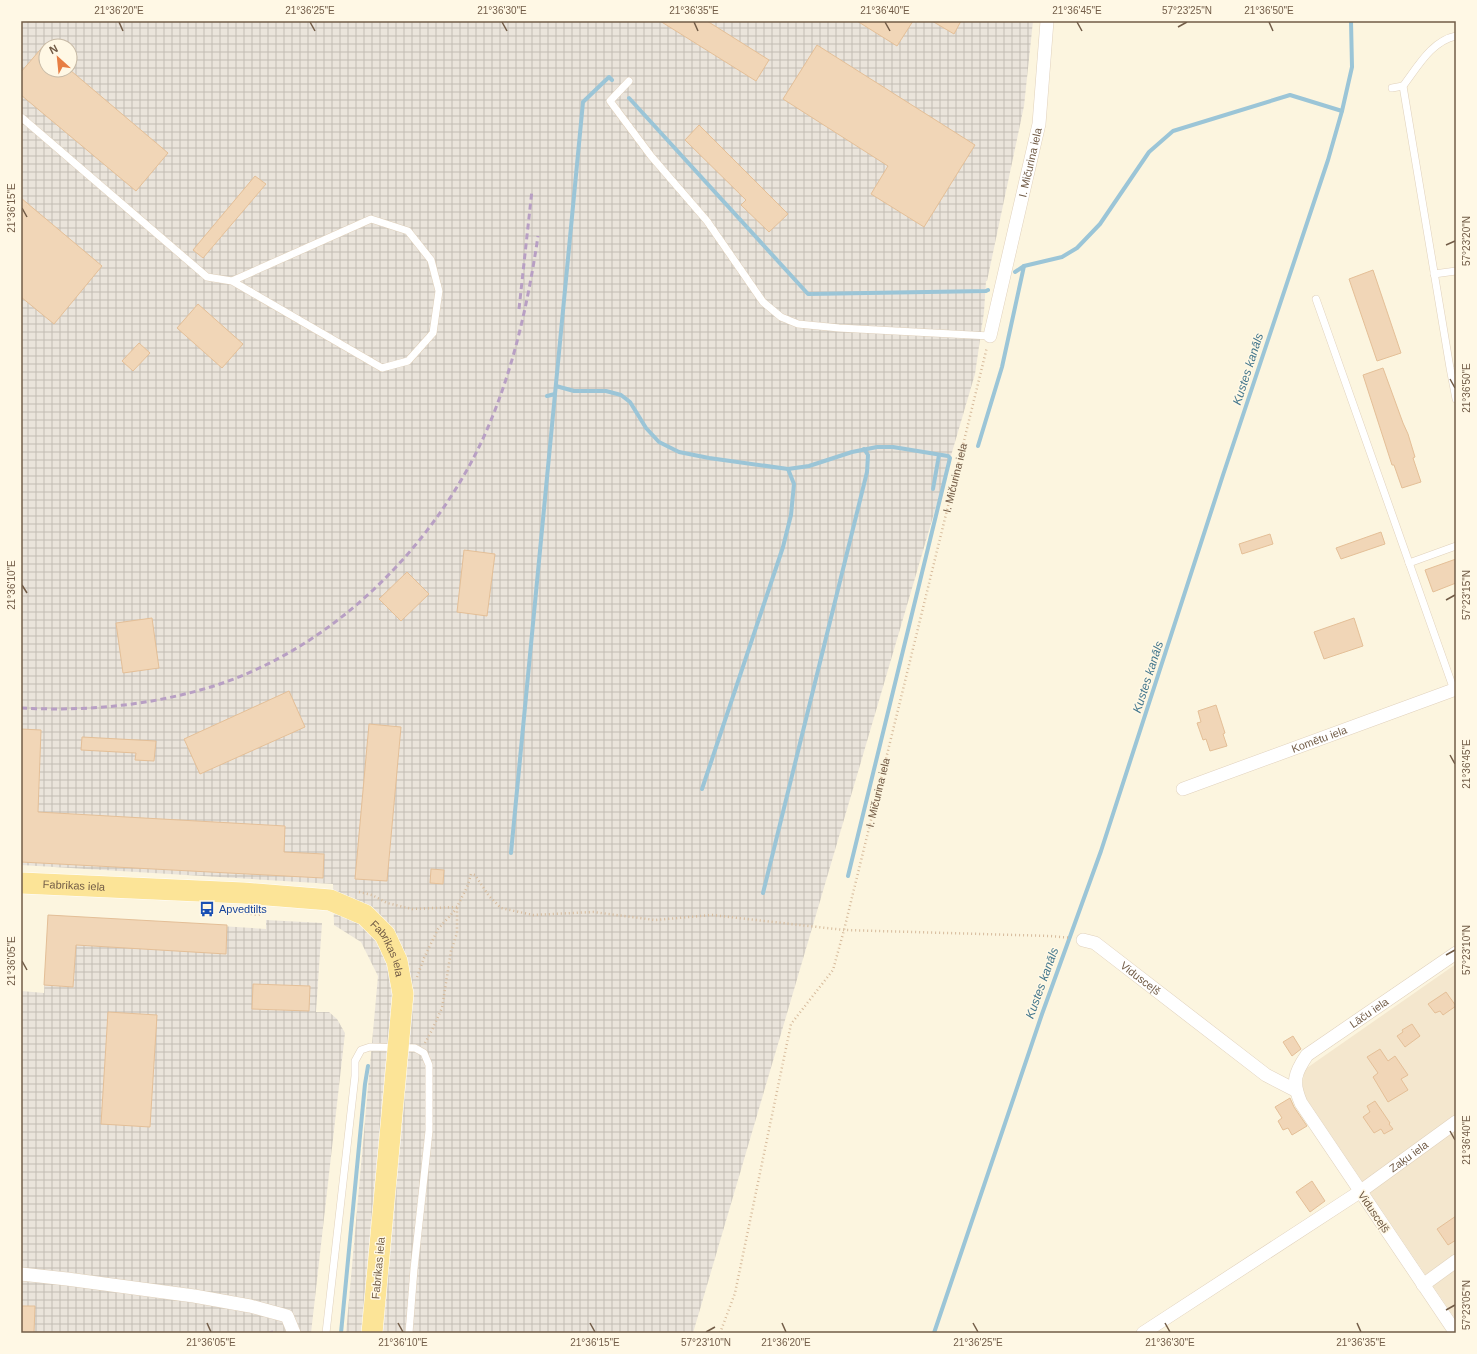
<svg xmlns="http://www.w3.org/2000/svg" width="1477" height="1354" font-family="Helvetica,sans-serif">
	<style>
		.residential { fill: #f4e7ce }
		.industrial { fill: url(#industrial-grid); fill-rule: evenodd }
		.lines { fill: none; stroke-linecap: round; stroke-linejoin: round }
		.stream { stroke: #9bc5d7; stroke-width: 4 }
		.building { fill: #f1d6b7; stroke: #e4bf97 }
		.lane-casing { stroke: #e0d1bc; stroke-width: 8 }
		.street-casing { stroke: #e0d1bc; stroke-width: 14 }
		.primary-casing { stroke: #fff; stroke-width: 22 }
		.path { stroke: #d6ba9b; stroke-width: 2.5; stroke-dasharray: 1 3; stroke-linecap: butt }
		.lane { stroke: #fff; stroke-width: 7 }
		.street { stroke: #fff; stroke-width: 13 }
		.primary { stroke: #fce497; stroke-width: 21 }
		.rail { stroke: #b89fc4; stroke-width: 3; stroke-dasharray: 6 4; stroke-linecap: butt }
		.ticks { fill: none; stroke: #725c47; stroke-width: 1.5 }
		.labels { text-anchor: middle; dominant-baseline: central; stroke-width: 3; stroke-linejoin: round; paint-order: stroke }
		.street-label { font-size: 11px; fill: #725c47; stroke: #fff8e5 }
		.transit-label { font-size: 11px; fill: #164399; stroke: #fff8e5; text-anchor: start }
		.water-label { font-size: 12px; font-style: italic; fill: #44778d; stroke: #fff8e5 }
		.neatline { fill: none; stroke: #725c47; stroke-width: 1.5 }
		.ticks-label { font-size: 10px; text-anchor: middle; fill: #725c47 }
	</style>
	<defs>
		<pattern id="industrial-grid" width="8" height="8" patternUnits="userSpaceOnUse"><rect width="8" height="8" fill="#eae4db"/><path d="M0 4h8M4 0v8" fill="none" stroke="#c2bcb3"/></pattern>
	</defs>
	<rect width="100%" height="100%" fill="#fcf5df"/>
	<path class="residential" d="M1456 964V1320L1302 1092 1304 1070Z"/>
	<g class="industrial">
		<path d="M21 21H1033L1024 106 987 281H986L984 312 975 374 693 1333H346L378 976 361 942 334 925 333 884 21 865ZM46 46H70V70H46Z"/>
		<path d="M48 915 266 929V920L322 923 316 1012H329L337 1019 345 1033 311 1333H21V991L44 993Z"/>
	</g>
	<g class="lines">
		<g class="stream">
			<path d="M629 98 808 294 986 291 988 290"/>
			<path d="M1015 272 1024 266"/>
			<path d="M556 386 574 391H606L621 395 630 402 646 428 659 442 679 452 709 458 788 469 809 466 852 452 877 447H893L948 456 950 458 848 876"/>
			<path d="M547 396 555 394"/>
			<path d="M978 446 1002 367 1024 266 1062 257 1077 248 1100 224 1149 152 1173 131 1290 95 1342 111"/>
			<path d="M933 489 939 455"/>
			<path d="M702 789 783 547 791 515 794 484 788 469"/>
			<path d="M511 853 583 102 609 77 612 80"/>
			<path d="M763 893 867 472 868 455 864 449"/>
			<path d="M341 1333 365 1084 368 1066"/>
			<path d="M934 1333 1042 1014 1101 851 1223 475 1328 160 1342 111 1352 67 1351 21"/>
		</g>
	</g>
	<g class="building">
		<path d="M660 21H707L769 60 756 81Z"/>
		<path d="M857 21H913L897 46Z"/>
		<path d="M932 21H961L954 34Z"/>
		<path d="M46 43V70H70L168 153 136 191 21 95V72Z"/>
		<path d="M817 45 975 145 924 227 871 194 888 166 783 99Z"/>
		<path d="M699 125 788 214 769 232 741 205 746 200 685 140Z"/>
		<path d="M255 176 266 184 203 258 193 250Z"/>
		<path d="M21 198 102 266 54 324 21 297Z"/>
		<path d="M1373 270 1401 353 1377 361 1349 279Z"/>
		<path d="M198 304 243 344 222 368 177 328Z"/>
		<path d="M139 343 150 353 133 371 122 361Z"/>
		<path d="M1383 368 1403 423 1408 434 1415 457 1413 458 1421 482 1402 488 1394 465H1392L1363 375Z"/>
		<path d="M1381 532 1385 544 1341 559 1336 548Z"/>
		<path d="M1270 534 1273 544 1242 554 1239 544Z"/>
		<path d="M464 550 495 554 487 616 457 612Z"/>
		<path d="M1456 559V583L1433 592 1425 570Z"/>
		<path d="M407 572 429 594 401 621 379 599Z"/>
		<path d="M152 618 159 668 123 673 116 623Z"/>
		<path d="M1354 618 1363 646 1324 659 1314 632Z"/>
		<path d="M289 691 305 727 200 774 184 739Z"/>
		<path d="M1216 705 1225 733 1223 734 1227 746 1210 751 1206 739 1203 740 1197 723 1201 722 1198 711Z"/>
		<path d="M369 724 401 727 387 881 355 879Z"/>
		<path d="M21 729 41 730 38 812 285 826 284 852 324 854 323 878 21 862Z"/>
		<path d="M82 737 156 741 154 761 135 760 136 753 81 750Z"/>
		<path d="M431 869 444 870 443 884 430 883Z"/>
		<path d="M48 915 227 925 226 954 76 945 73 987 44 985Z"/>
		<path d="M253 984 310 986 309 1011 252 1009Z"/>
		<path d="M1446 992 1456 1006 1443 1015 1440 1011 1435 1013 1428 1004Z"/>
		<path d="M108 1012 157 1015 150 1127 101 1124Z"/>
		<path d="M1412 1024 1420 1036 1405 1047 1397 1036 1403 1032 1402 1030Z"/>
		<path d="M1293 1036 1301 1049 1292 1056 1283 1042Z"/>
		<path d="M1380 1049 1388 1061 1395 1056 1408 1075 1401 1079 1408 1090 1388 1102 1373 1077 1378 1073 1367 1057Z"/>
		<path d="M1290 1098 1294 1107 1307 1126 1292 1135 1288 1128 1283 1130 1278 1121 1282 1118 1275 1107Z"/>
		<path d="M1375 1101 1390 1123 1389 1124 1393 1129 1384 1134 1381 1129 1374 1133 1363 1117 1370 1112 1367 1106Z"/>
		<path d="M1312 1181 1325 1201 1310 1212 1296 1192Z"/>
		<path d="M1456 1216V1240L1448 1245 1437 1229Z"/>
		<path d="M21 1306H35L34 1333H21Z"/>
	</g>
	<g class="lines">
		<defs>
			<g id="lane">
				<path d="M629 81 610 101 651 156 707 221 763 302 781 317 798 324 839 328 990 336"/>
				<path d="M1403 86 1450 368 1456 399"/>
				<path d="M1392 88 1403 86C1417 68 1431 41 1456 36"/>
				<path d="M21 117 207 277 232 281 382 368 408 361 433 333 439 291 431 260 408 231 371 219 232 281"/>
				<path d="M1434 274 1456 271"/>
				<path d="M1316 299 1454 690"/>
				<path d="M1409 563 1456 546"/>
				<path d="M326 1333 355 1076V1061L361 1050 370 1047 415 1048 424 1053 429 1065V1131L414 1269 409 1333"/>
			</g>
			<g id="street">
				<path id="s2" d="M990 336 1039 124 1047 21"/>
				<path id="s3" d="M1183 789 1456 689"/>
				<path id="s4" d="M1083 940 1095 943 1266 1075 1295 1090"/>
				<path d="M21 1274 67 1279 194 1296 250 1306 287 1316 294 1333"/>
				<path d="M1423 1285 1456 1261"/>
				<path id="s5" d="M1143 1333 1361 1191 1456 1122"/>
				<path id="s6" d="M1456 1333 1301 1103C1292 1082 1294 1074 1307 1055L1456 953"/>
			</g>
			<g id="primary">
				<path id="s7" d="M21 883 243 893 330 900 365 915 385 935 397 961 403 994 372 1333"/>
			</g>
		</defs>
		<use href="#lane" class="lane-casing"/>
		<use href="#street" class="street-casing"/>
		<use href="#primary" class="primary-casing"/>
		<g class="path">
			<path d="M359 892 372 895 387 903 412 909 457 907 468 885 471 874 475 875 489 896 501 908 533 915 593 912 655 920 712 915 844 930 1050 936 1071 938"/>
			<path d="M231 911 258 915 263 913"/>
			<path d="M417 977 424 958 438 929 457 908"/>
			<path d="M425 1043 432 1030 442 1008 451 951 457 933V907"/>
			<path id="s1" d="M720 1333 735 1293 791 1024 833 970 844 930 987 347"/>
		</g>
		<use href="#lane" class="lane"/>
		<use href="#street" class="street"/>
		<use href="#primary" class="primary"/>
		<g class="rail">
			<path d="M519 309 532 190"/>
			<path d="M21 708C78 711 134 707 189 693 312 663 416 568 474 457 509 389 527 311 538 236"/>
			<path d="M270 1333 273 1332"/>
		</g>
	</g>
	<path class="ticks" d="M119 22 123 31M310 22 315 31M502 22 507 31M694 22 698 31M885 22 890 31M1077 22 1082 31M1269 22 1273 31M1178 27 1187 22M22 208 27 217M1446 245 1455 241M1450 379 1455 388M22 585 27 593M1446 600 1455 595M1450 755 1455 764M1446 955 1455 950M22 961 27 970M1450 1131 1455 1140M1446 1310 1455 1305M207 1323 211 1332M398 1323 403 1332M590 1323 595 1332M782 1323 786 1332M973 1323 978 1332M1165 1323 1170 1332M1357 1323 1361 1332M706 1332 715 1327"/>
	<defs>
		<symbol id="bus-bare" viewBox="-9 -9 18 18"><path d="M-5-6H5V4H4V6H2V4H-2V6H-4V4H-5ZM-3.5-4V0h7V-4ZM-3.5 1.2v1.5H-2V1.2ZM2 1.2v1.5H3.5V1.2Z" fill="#1a4fb4" stroke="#fff8e5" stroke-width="2.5" paint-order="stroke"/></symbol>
	</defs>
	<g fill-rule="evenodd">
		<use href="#bus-bare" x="196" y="898" width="22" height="22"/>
	</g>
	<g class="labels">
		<g class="street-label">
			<text stroke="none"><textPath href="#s2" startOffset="178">I. Mičurina iela</textPath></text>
			<text stroke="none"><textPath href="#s1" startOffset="893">I. Mičurina iela</textPath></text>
			<text stroke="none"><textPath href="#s3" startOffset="145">Komētu iela</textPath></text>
			<text stroke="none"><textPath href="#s1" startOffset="569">I. Mičurina iela</textPath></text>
			<text stroke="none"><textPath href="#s7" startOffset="53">Fabrikas iela</textPath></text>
			<text stroke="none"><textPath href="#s7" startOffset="389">Fabrikas iela</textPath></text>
			<text stroke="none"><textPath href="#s4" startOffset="70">Vidusceļš</textPath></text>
			<text stroke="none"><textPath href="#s6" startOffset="404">Lāču iela</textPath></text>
			<text stroke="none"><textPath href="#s5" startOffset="319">Zaķu iela</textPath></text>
			<text transform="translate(1374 1212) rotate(56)">Vidusceļš</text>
			<text transform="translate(378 1268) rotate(-85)">Fabrikas iela</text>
		</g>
		<g class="transit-label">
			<text x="219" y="909">Apvedtilts</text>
		</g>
		<g class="water-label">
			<text transform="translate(1248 369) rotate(-72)">Kustes kanāls</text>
			<text transform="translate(1148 677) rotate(-72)">Kustes kanāls</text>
			<text transform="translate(1042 983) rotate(-70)">Kustes kanāls</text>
		</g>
	</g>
	<rect width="1477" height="1354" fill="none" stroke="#fff8e5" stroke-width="44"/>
	<g transform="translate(58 58) rotate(333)"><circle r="19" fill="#fff8e5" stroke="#c7baa6"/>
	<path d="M0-3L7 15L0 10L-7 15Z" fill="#e77e43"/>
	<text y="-6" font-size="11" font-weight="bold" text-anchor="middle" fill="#725c47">N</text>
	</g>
	<rect x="22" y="22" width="1433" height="1310" class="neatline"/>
	<g class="ticks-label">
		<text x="119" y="14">21°36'20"E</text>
		<text x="310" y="14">21°36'25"E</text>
		<text x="502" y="14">21°36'30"E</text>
		<text x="694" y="14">21°36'35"E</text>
		<text x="885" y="14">21°36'40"E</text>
		<text x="1077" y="14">21°36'45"E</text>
		<text x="1187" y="14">57°23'25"N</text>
		<text x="1269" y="14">21°36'50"E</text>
		<text transform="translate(11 208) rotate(-90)" y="4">21°36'15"E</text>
		<text transform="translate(1466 241) rotate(-90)" y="4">57°23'20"N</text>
		<text transform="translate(1466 388) rotate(-90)" y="4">21°36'50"E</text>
		<text transform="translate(11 585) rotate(-90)" y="4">21°36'10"E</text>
		<text transform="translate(1466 595) rotate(-90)" y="4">57°23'15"N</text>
		<text transform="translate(1466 764) rotate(-90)" y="4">21°36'45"E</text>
		<text transform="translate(1466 950) rotate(-90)" y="4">57°23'10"N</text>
		<text transform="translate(11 961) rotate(-90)" y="4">21°36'05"E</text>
		<text transform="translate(1466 1140) rotate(-90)" y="4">21°36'40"E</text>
		<text transform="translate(1466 1305) rotate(-90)" y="4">57°23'05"N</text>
		<text x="211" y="1346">21°36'05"E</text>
		<text x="403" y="1346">21°36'10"E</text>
		<text x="595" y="1346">21°36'15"E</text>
		<text x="706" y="1346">57°23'10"N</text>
		<text x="786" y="1346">21°36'20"E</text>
		<text x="978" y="1346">21°36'25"E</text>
		<text x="1170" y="1346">21°36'30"E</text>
		<text x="1361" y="1346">21°36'35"E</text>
	</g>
</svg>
